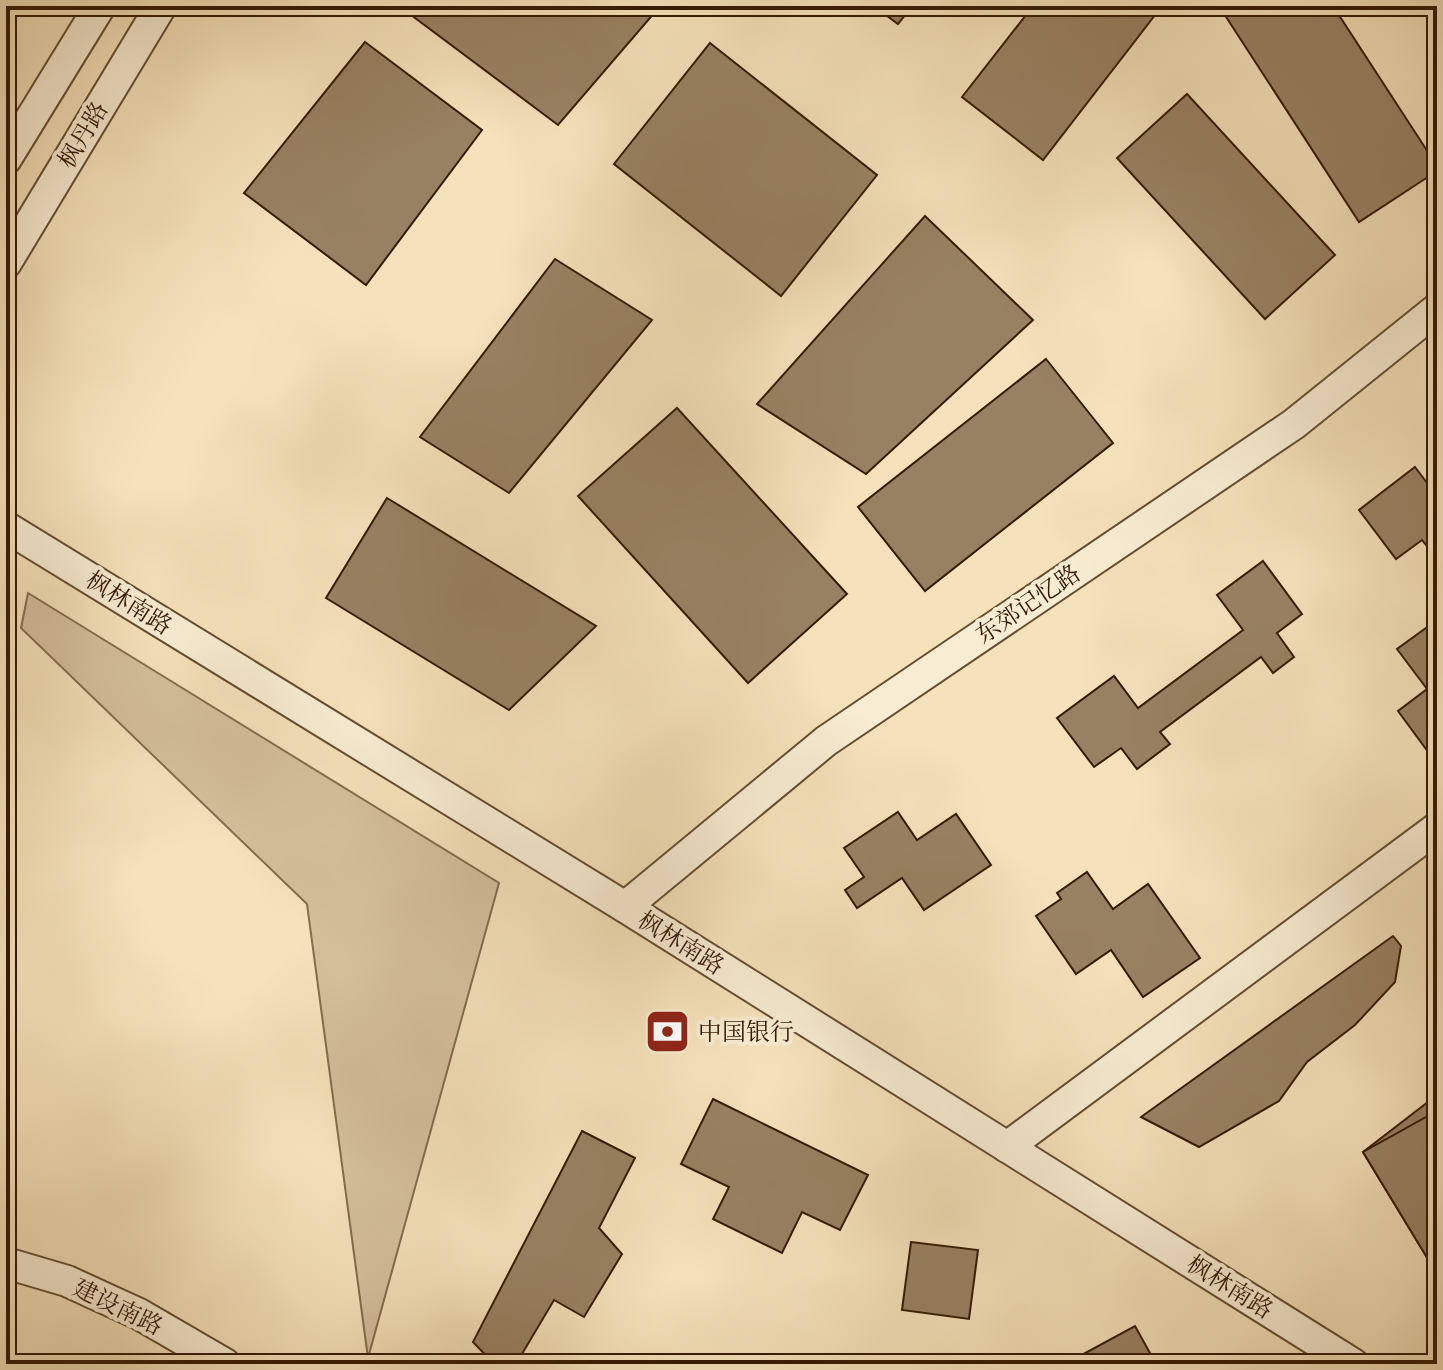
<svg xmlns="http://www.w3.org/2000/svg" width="1443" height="1370" font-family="'IM FELL Great Primer','Noto Serif SC',serif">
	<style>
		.green { fill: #d4bf9b; stroke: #846c4e; stroke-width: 2 }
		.building { fill: #988162; stroke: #341a02; stroke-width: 2 }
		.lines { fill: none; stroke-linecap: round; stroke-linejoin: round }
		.minor-casing { stroke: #644c30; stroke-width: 34 }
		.minor { stroke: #f8ecd2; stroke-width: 30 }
		.labels { text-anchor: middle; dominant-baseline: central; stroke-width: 8; stroke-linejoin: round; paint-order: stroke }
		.street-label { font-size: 24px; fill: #341a02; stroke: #f8ecd2 }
		.poi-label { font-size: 24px; fill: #341a02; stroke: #f8ecd2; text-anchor: start }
	</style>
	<rect width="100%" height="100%" fill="#f5e1ba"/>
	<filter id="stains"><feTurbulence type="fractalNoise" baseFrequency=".0025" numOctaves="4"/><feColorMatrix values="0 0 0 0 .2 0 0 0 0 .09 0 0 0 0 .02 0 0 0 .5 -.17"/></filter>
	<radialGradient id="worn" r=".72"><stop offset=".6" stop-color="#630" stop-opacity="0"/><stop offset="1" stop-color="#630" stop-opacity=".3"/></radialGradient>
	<path class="green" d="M28 593 499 883 368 1358 307 904 21 628Z"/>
	<g class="building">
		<path d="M399 6H649L656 11 558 125Z"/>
		<path d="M874 6H912L898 24Z"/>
		<path d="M1033 6H1162L1043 160 962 97Z"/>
		<path d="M1219 6H1333L1437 166V171L1359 222Z"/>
		<path d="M365 42 482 130 366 285 244 193Z"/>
		<path d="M710 43 877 175 781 296 614 164Z"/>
		<path d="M1187 94 1335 255 1265 319 1117 158Z"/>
		<path d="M925 216 1033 320 866 474 757 404Z"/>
		<path d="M555 259 652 320 509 493 420 437Z"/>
		<path d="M1046 359 1113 443 925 591 858 507Z"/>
		<path d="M677 408 847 594 748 683 578 496Z"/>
		<path d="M1415 467 1437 496V558L1422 540 1396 559 1359 510Z"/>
		<path d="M387 498 596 626 509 710 326 598Z"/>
		<path d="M1263 561 1302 614 1277 633 1294 657 1273 673 1261 657 1160 732 1170 744 1137 769 1121 748 1094 767 1057 718 1114 676 1138 708 1243 630 1217 595Z"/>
		<path d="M1437 620V764L1398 711 1427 689 1397 649Z"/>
		<path d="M898 812 917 840 956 814 991 865 924 910 902 878 857 908 845 890 864 877 844 848Z"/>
		<path d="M1087 872 1113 909 1148 884 1200 958 1143 997 1111 950 1076 974 1036 916 1061 899 1057 893Z"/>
		<path d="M1393 936 1401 946 1395 982 1355 1025 1307 1062 1279 1101 1199 1147 1141 1117Z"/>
		<path d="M1437 1095V1274L1363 1152Z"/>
		<path d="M713 1099 868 1175 840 1230 802 1212 782 1253 713 1219 729 1187 681 1164Z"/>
		<path d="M1437 1111V1274L1363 1152Z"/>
		<path d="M582 1131 635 1158 599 1228 622 1254 584 1317 554 1300 516 1364H494L473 1342Z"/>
		<path d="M911 1242 978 1250 969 1319 902 1310Z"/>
		<path d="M1135 1326 1156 1364H1065Z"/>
	</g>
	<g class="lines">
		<defs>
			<g id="minor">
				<path d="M6 159 100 6"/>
				<path d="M6 263 161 6"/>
				<path d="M6 527 625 907 1353 1364"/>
				<path d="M625 907 826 741 1294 424 1437 309"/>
				<path d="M1007 1147 1437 828"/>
				<path d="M6 1263 67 1281 139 1314 225 1364"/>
			</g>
		</defs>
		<use href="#minor" class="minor-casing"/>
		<use href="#minor" class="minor"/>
	</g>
	<defs>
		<symbol id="bank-square" viewBox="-11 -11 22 22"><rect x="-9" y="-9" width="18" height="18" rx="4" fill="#8f2418" stroke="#f8ecd2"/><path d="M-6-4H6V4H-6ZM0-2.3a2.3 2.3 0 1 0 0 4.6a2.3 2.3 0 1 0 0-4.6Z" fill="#fff"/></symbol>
	</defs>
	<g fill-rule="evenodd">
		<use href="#bank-square" x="642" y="1006" width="51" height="51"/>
	</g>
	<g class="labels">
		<g class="street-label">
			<text transform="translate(83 135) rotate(-59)">枫丹路</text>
			<text transform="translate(129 603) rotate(32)">枫林南路</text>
			<text transform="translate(1028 604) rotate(-34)">东郊记忆路</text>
			<text transform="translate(681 943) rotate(32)">枫林南路</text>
			<text transform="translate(1230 1287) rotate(32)">枫林南路</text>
			<text transform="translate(118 1307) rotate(26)">建设南路</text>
		</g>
		<g class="poi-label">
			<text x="698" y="1032">中国银行</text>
		</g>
	</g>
	<rect width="1443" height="1370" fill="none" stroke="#f5e1ba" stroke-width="32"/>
	<rect x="8" y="8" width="1427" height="1354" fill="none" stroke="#341a02" stroke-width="4"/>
	<rect x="16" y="16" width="1411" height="1338" fill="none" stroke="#341a02" stroke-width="2"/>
	<rect width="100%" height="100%" filter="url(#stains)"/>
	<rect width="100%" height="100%" fill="url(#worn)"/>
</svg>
